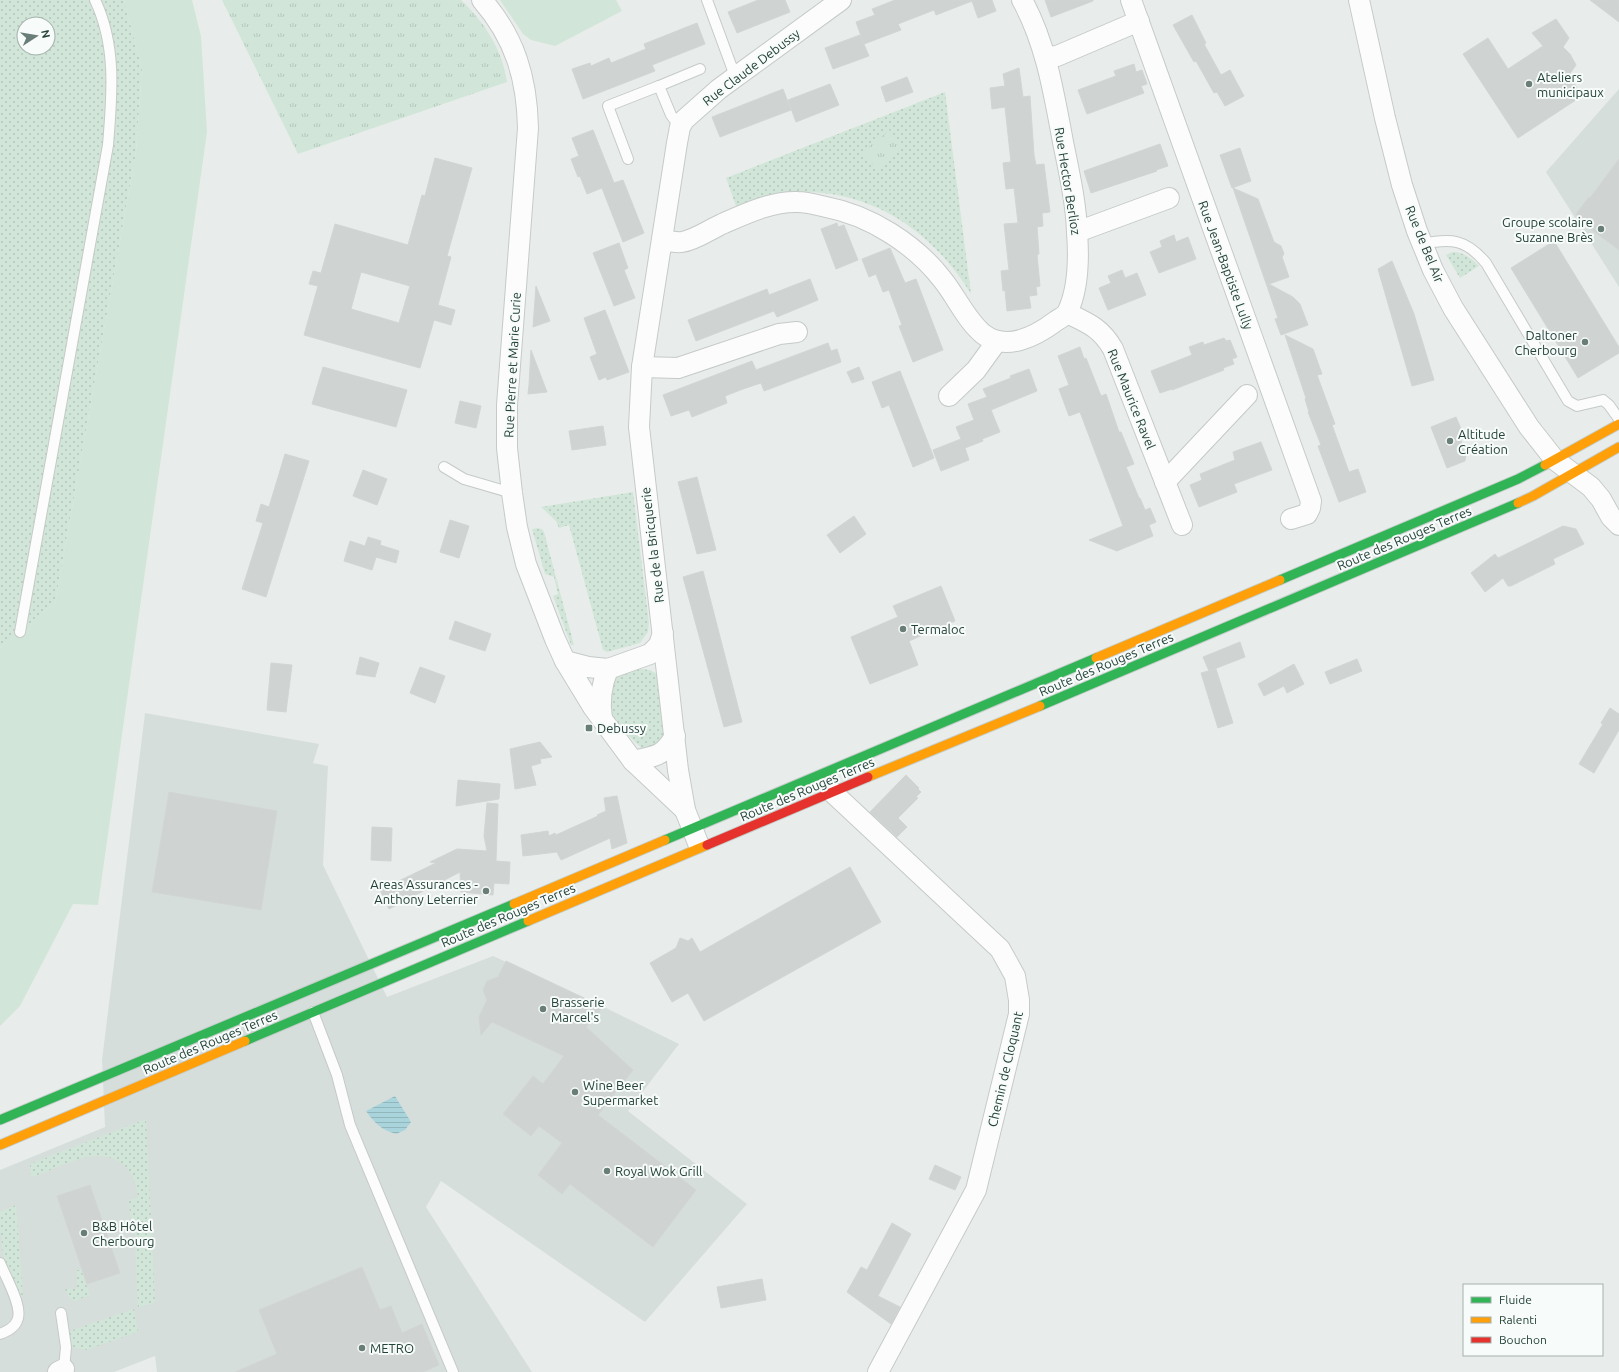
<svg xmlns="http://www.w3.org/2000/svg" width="1619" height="1372" font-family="Ubuntu,sans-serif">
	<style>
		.built { fill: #d6dedb }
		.grass { fill: url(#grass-dots); fill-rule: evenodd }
		.park { fill: url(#park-tufts) }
		.garden { fill: #d1e6d8 }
		.water { fill: url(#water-rules) }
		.building { fill: #cfd4d2; stroke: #d1d6d4; fill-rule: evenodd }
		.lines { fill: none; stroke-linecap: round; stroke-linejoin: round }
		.lane-casing { stroke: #c5cac8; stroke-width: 12 }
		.street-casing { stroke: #c5cac8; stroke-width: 22 }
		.fast-casing { stroke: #c3ccc9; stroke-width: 11 }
		.slow-casing { stroke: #c3ccc9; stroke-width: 11 }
		.jam-casing { stroke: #c3ccc9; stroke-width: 11 }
		.lane { stroke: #fcfcfc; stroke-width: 10 }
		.street { stroke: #fcfcfc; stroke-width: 20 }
		.fast { stroke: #30b455; stroke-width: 9 }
		.slow { stroke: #ff9f0a; stroke-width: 9 }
		.jam { stroke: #e5322d; stroke-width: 9 }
		.poi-dot { fill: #697e78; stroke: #f7fbf9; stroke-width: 1.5 }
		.labels { text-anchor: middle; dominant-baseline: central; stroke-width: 4; stroke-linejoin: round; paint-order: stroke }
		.street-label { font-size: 13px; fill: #24423a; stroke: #f7fbf9 }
		.poi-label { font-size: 13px; fill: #24423a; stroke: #f7fbf9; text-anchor: start }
	</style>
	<defs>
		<pattern id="grass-dots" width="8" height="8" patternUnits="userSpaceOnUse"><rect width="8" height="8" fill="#d1e6d8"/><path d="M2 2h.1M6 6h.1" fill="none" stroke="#b3c6ba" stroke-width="1.8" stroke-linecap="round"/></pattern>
		<pattern id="park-tufts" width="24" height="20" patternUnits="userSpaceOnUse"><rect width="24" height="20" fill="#d1e6d8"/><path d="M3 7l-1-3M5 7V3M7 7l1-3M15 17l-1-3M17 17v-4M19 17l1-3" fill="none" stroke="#b3c6ba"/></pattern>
		<pattern id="water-rules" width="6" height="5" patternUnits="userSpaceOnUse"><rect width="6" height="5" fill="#a9d4db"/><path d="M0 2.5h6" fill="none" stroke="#91b7bd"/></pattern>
	</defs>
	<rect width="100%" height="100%" fill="#e8edeb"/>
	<g class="built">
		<path d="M1619 89V287L1546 172Z"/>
		<path d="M145 713 319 744 313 763 328 766 323 865 387 997 493 956 604 1007 679 1044 628 1111 747 1204 645 1322 441 1181 426 1207 532 1372H157L155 1356 114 1372H0V1170L105 1127 102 1060Z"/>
	</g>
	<g class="grass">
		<path d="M0 0H124L142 69 136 152 55 603 0 648ZM24 24H48V48H24Z"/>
		<path d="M945 92 971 294C933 232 873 190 799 192 777 193 756 199 736 206L726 178Z"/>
		<path d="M1452 252C1463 251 1472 259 1479 266L1460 278 1446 255Z"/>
		<path d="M633 492 649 623 648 632 640 643 607 652 603 650 569 525 559 528 556 521 541 507Z"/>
		<path d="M538 528 542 529 544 532 574 645H571L553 596 558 594 554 577 545 574 532 529Z"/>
		<path d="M634 668 650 670 657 674 661 683 666 728 661 744 645 750C637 746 609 716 608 708 607 699 609 688 609 679Z"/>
		<path d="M146 1119 155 1302 138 1308 135 1232 130 1214 129 1200 138 1198C137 1186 134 1174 124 1165 96 1142 59 1169 31 1177L30 1164Z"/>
		<path d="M16 1205 23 1297 18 1300C11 1283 0 1254 2 1237L0 1232V1212Z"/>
		<path d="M77 1270H81L90 1295 74 1301 69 1297 65 1289H77Z"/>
		<path d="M134 1309 138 1332 86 1350 75 1348 71 1344 67 1332Z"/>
	</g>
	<g class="park">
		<path d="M222 0H461C485 23 502 49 507 82L298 154Z"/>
		<path d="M890 130 902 147 876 170 862 152Z"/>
	</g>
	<g class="garden">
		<path d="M124 0H192L201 36 207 132 98 905 73 904 20 1006 0 1026V648L55 603 136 152 142 69Z"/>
		<path d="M500 0H616L622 11 555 46 531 40 523 34Z"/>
	</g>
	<path class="water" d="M395 1096 411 1122 405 1130 396 1134C382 1130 374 1123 366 1111Z"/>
	<g class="building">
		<path d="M758 0H785L790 12 737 33 728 12Z"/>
		<path d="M895 0H992L996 11 978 18 972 1 936 15 934 10 898 24 901 30 864 44 856 22 875 15 872 9Z"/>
		<path d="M1045 0H1093V1L1051 17Z"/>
		<path d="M1590 0H1619V22Z"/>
		<path d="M1192 15 1206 43 1204 44 1221 75 1230 70 1244 96 1225 106 1217 92 1214 93 1196 61 1194 62 1173 25Z"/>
		<path d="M1556 19 1569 38 1563 47 1570 54 1576 65 1569 75 1582 96 1518 138 1463 54 1488 38 1508 69 1543 46 1532 33Z"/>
		<path d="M697 23 705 44 652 65 655 71 583 99 572 69 590 63 591 66 609 58 611 63 646 49 644 44Z"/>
		<path d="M860 35 869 56 833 69 825 48Z"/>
		<path d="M1134 64 1136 72 1142 70 1147 84 1141 86 1144 93 1087 114 1078 90 1116 76 1114 71Z"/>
		<path d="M1019 68 1023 97 1030 96 1034 155 1036 165 1044 164 1050 212 1042 213 1043 226 1037 227 1039 254 1037 255 1040 286 1036 287 1037 295 1029 296 1031 308 1007 311 1005 290 1003 291 1001 271 1009 270 1004 224 1018 223 1014 188 1006 189 1003 163 1011 162 1005 107 992 109 990 88 1005 86 1003 74Z"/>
		<path d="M907 77 913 92 886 102 881 87Z"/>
		<path d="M830 84 839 105 796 122 788 100Z"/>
		<path d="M783 89 791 110 720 137 712 117Z"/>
		<path d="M593 130 614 183 623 180 644 233 623 242 602 188 587 194 580 176 578 177 571 159 579 156 572 138Z"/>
		<path d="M1160 144 1168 166 1156 170 1157 171 1091 193 1084 171Z"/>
		<path d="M1240 148 1251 181 1232 188 1220 155Z"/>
		<path d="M435 158 472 168 447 256 451 257 438 305 455 310 451 325 434 320 420 368 304 335 318 286 309 284 313 271 321 273 335 224 408 245 422 195 425 196ZM361 272 410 286 399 323 351 309Z"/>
		<path d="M1619 159V250L1584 224 1586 222 1576 214 1589 197 1590 198Z"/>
		<path d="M1233 188 1258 199 1274 242 1281 246 1284 254 1282 257 1289 277 1269 284 1293 297 1300 304 1308 325 1281 335 1275 319 1278 318Z"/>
		<path d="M837 223 838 227 844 225 858 260 836 269 821 229Z"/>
		<path d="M1174 235 1176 242 1188 237 1196 259 1159 273 1150 252 1162 247 1160 241Z"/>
		<path d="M1554 241 1619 347V353L1578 378 1511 268Z"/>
		<path d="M619 243 628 268 624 270 635 298 614 306 593 253Z"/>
		<path d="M890 248 905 283 916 279 943 350 913 362 899 326 902 325 889 290 883 292 876 274 869 277 862 259Z"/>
		<path d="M1392 261 1414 314 1434 380 1412 386 1378 269Z"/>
		<path d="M1122 270 1125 278 1137 273 1146 295 1108 310 1099 288 1111 283 1108 276Z"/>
		<path d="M810 279 818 300 777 317 774 311 696 341 688 320 767 289 769 295Z"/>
		<path d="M536 286 550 321 533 327Z"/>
		<path d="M605 310 629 372 607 380 606 377 599 380 590 357 597 354 584 318Z"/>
		<path d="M1285 335 1313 349 1322 374 1317 375 1335 424 1332 425 1349 472 1358 469 1366 492 1339 502 1318 446 1321 445 1308 412H1309L1305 399 1306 398Z"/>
		<path d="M1224 338 1226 341 1230 340 1237 357 1232 359 1234 364 1223 368 1224 370 1172 390V389L1160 393 1151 371 1192 355 1189 347 1203 342 1204 345Z"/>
		<path d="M828 343 831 351 837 349 841 362 764 391 761 383 743 389 725 396 727 403 692 417 689 410 671 416 663 395 752 361 756 370Z"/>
		<path d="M1080 347 1084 359 1086 358 1101 396 1106 394 1119 432H1121L1134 464 1126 467 1139 498H1140L1145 510 1150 508 1156 522 1149 525 1153 536 1117 551 1089 540 1123 526 1080 412 1069 416 1059 389 1069 385 1058 356Z"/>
		<path d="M531 350 547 392 528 394 529 385Z"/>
		<path d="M323 367 407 390 396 427 312 404Z"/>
		<path d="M859 367 864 379 852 383 847 372Z"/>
		<path d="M1029 369 1037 391 991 410 1000 432 982 439 983 441 965 448 969 460 941 471 933 450 961 439 956 427 974 420 968 404 987 397 983 389 1011 378 1010 376Z"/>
		<path d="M900 371 934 458 913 467 889 405 882 408 872 382Z"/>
		<path d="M460 401 481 406 476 428 455 423Z"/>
		<path d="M1456 417 1464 436 1460 438 1466 455 1465 461 1447 468 1431 427Z"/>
		<path d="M603 426 606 445 572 450 569 431Z"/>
		<path d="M1261 442 1272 470 1234 484 1237 492 1199 507 1190 485 1202 480 1200 474 1235 460 1233 452Z"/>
		<path d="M285 454 309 461 266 597 242 589 263 523 256 521 261 504 269 507Z"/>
		<path d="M363 470 387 479 377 505 353 496Z"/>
		<path d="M697 477 716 550 697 554 678 482Z"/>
		<path d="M854 516 866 534 840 553 827 535Z"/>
		<path d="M450 520 469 526 459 558 440 552Z"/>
		<path d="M1563 526 1576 529 1584 544 1553 559 1555 564 1511 586H1508L1503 578 1485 592 1471 573 1495 554 1498 558Z"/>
		<path d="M368 537 381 541 380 545 399 551 396 563 376 557 372 570 344 561 350 541 365 546Z"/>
		<path d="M703 571 742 722 724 727 683 577Z"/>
		<path d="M941 586 955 621 909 641 918 665 870 684 851 637 898 617 893 606Z"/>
		<path d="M455 621 491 634 485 651 449 639Z"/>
		<path d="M1240 642 1245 657 1209 671 1203 657Z"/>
		<path d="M360 657 379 663 375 677 356 674Z"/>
		<path d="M1357 659 1362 671 1330 684 1325 672Z"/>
		<path d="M271 663 292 665 286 712 267 710Z"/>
		<path d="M1294 664 1304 684 1287 693 1284 686 1264 696 1258 684Z"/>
		<path d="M420 667 445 676 435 703 410 693Z"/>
		<path d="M1216 669 1233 723 1218 728 1201 673Z"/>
		<path d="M1610 708 1619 714V730L1594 773 1579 764 1603 724 1601 723Z"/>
		<path d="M540 742 552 757 540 759 541 763 531 766 536 785 515 789 510 749Z"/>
		<path d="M906 775 919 788 918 789 921 792 916 797 918 798 898 818 907 827 897 837 870 812Z"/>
		<path d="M458 780 500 784 499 799 456 806Z"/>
		<path d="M169 792 277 811 261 910 152 892Z"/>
		<path d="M617 796 627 843 612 849 610 838 561 860 557 852 523 856 521 835 548 831 549 836 555 833 556 835 598 816 597 815 606 811 604 798Z"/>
		<path d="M487 803 498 804 496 861 510 862 509 884 494 883 493 895 461 892 460 872 389 909 380 890 436 863 430 862 457 849 487 851 484 836Z"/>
		<path d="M372 827 392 828 391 861 371 860Z"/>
		<path d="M850 867 881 922 704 1021 688 993 672 1002 650 963 676 948 680 938 688 941 692 938 700 952Z"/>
		<path d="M506 961 603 1007 586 1027 633 1070 598 1115 696 1190 653 1247 570 1184 562 1194 538 1175 562 1143 539 1126 531 1136 503 1114 533 1076 543 1084 564 1056 492 1022 481 1035 479 1017 487 1000 483 990 487 981 498 977Z"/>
		<path d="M935 1165 961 1177 955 1190 929 1179Z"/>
		<path d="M90 1185 120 1273 87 1284 57 1196Z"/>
		<path d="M892 1223 911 1234 878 1296 900 1307 891 1324 847 1292 861 1267 867 1270Z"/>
		<path d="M362 1267 380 1310 391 1306 402 1333 422 1324 439 1365 423 1372H235L277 1354 259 1310Z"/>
		<path d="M762 1279 766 1300 721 1308 717 1287Z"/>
	</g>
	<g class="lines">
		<defs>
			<g id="lane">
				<path d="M707 0 735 76"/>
				<path d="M680 127 671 115 659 86 700 69"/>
				<path d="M628 159 608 106 659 86"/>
				<path d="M1422 244C1451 238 1466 239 1486 263L1568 401 1577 406 1603 400 1609 405 1619 419"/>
				<path d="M444 467 464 479 512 493"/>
				<path d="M20 632 108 145C112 96 117 46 95 0"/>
				<path d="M313 1012 337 1075 350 1125 453 1372"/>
				<path d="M0 1263C5 1276 24 1308 17 1321 14 1328 7 1331 0 1334"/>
				<path d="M61 1313 66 1347 64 1369"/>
			</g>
			<g id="street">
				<path d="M482 0C515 38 527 78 528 128L507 405V448L512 493 517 527 526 564 555 639 565 661 593 707 633 761 685 810"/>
				<path d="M1131 0 1311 501 1310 508 1307 514 1291 519"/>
				<path d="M1359 0 1385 118 1402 185 1417 231 1433 270 1453 308 1529 427 1555 460 1591 487 1601 499 1611 517 1619 525"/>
				<path d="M1045 57 1057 56 1139 21"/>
				<path d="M1077 232 1169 198"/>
				<path d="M662 240C668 241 676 243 682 242 695 240 709 230 722 224 745 214 772 201 798 202 807 202 817 205 826 207 869 215 915 244 942 279 956 296 966 320 983 334 1006 352 1036 336 1056 321 1060 318 1066 316 1068 311 1079 287 1079 258 1077 232 1076 202 1069 172 1063 142 1054 94 1046 43 1022 0"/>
				<path d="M1067 313C1088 323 1101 328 1113 349L1182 525"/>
				<path d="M642 367 678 368 779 334 797 332"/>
				<path d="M949 396 976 370 997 341"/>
				<path d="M1165 482 1247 395"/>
				<path d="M565 661 588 667 608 669 650 654 659 645 663 633"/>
				<path d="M602 719C599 701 601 686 608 669"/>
				<path d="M633 761C655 756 663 757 675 736"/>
				<path d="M832 792 1000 949 1015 976 1019 1000V1014L976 1190 878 1372"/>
				<path d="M698 843 685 810 678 770 639 427 642 367 677 143 680 127 684 120 719 89 841 0"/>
				<path d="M58 1372 64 1369"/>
			</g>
			<g id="fast">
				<path d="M1280 580 1518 479 1545 465"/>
				<path d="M1040 706 1518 503"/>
				<path d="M665 840 1096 658"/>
				<path d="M245 1041 528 921"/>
				<path d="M0 1120 514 904"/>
			</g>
			<g id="slow">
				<path d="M1545 465 1619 424"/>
				<path d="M1518 503 1533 496 1619 447"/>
				<path d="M1096 658 1280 580"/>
				<path d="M868 777 1040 706"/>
				<path d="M514 904 665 840"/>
				<path d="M528 921 707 845"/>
				<path d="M0 1145 245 1041"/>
			</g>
			<path id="jam" d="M707 845 868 777"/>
		</defs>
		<use href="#lane" class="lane-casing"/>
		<use href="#street" class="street-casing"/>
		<use href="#fast" class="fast-casing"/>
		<use href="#slow" class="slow-casing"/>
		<use href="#jam" class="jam-casing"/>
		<use href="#lane" class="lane"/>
		<use href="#street" class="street"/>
		<use href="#fast" class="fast"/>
		<use href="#slow" class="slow"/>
		<use href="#jam" class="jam"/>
	</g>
	<g class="poi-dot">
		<circle cx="1529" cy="84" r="4"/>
		<circle cx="1601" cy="229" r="4"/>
		<circle cx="1585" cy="342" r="4"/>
		<circle cx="1450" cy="441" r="4"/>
		<circle cx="903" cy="629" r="4"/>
		<rect x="585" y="724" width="8" height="8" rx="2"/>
		<circle cx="486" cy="891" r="4"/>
		<circle cx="543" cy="1009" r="4"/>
		<circle cx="575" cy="1092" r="4"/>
		<circle cx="607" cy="1171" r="4"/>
		<circle cx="84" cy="1233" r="4"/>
		<circle cx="362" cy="1348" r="4"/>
	</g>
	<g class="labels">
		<g class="street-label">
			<text transform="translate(751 67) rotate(-37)">Rue Claude Debussy</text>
			<text transform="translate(1068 181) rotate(81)">Rue Hector Berlioz</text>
			<text transform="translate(1425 244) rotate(68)">Rue de Bel Air</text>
			<text transform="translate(1226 265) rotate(70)">Rue Jean-Baptiste Lully</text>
			<text transform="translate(512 365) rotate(-87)">Rue Pierre et Marie Curie</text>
			<text transform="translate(1132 399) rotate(68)">Rue Maurice Ravel</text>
			<text transform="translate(1404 538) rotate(-23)">Route des Rouges Terres</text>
			<text transform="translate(652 545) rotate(-97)">Rue de la Bricquerie</text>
			<text transform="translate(1106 664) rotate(-23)">Route des Rouges Terres</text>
			<text transform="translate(807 789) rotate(-23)">Route des Rouges Terres</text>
			<text transform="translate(508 915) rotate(-23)">Route des Rouges Terres</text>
			<text transform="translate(210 1042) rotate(-23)">Route des Rouges Terres</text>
			<text transform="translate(1005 1069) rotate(-77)">Chemin de Cloquant</text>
		</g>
		<g class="poi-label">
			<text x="1537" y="77">Ateliers<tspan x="1537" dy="15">municipaux</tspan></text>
			<text x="1593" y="222" text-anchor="end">Groupe scolaire<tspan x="1593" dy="15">Suzanne Brès</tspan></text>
			<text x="1577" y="335" text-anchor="end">Daltoner<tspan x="1577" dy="15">Cherbourg</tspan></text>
			<text x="1458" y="434">Altitude<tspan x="1458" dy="15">Création</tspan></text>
			<text x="911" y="629">Termaloc</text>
			<text x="597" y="728">Debussy</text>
			<text x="478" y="884" text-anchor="end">Areas Assurances -<tspan x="478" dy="15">Anthony Leterrier</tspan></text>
			<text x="551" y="1002">Brasserie<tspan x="551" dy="15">Marcel's</tspan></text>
			<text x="583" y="1085">Wine Beer<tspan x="583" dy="15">Supermarket</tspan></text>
			<text x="615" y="1171">Royal Wok Grill</text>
			<text x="92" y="1226">B&amp;B Hôtel<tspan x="92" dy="15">Cherbourg</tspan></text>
			<text x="370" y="1348">METRO</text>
		</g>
	</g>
	<rect x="1463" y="1284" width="140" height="72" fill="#f7fbf9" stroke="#a3b1ad"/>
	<rect x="1471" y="1297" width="20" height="6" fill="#30b455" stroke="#a3b1ad"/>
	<text x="1499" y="1304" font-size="12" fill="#24423a">Fluide</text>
	<rect x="1471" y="1317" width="20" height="6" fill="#ff9f0a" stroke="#a3b1ad"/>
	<text x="1499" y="1324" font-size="12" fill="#24423a">Ralenti</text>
	<rect x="1471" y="1337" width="20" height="6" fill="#e5322d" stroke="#a3b1ad"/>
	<text x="1499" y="1344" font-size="12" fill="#24423a">Bouchon</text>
	<g transform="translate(36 36) rotate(78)"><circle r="19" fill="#f7fbf9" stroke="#a3b1ad"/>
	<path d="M0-3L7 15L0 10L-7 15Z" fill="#697e78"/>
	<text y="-6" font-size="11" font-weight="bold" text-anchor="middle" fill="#24423a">N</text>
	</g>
</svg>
